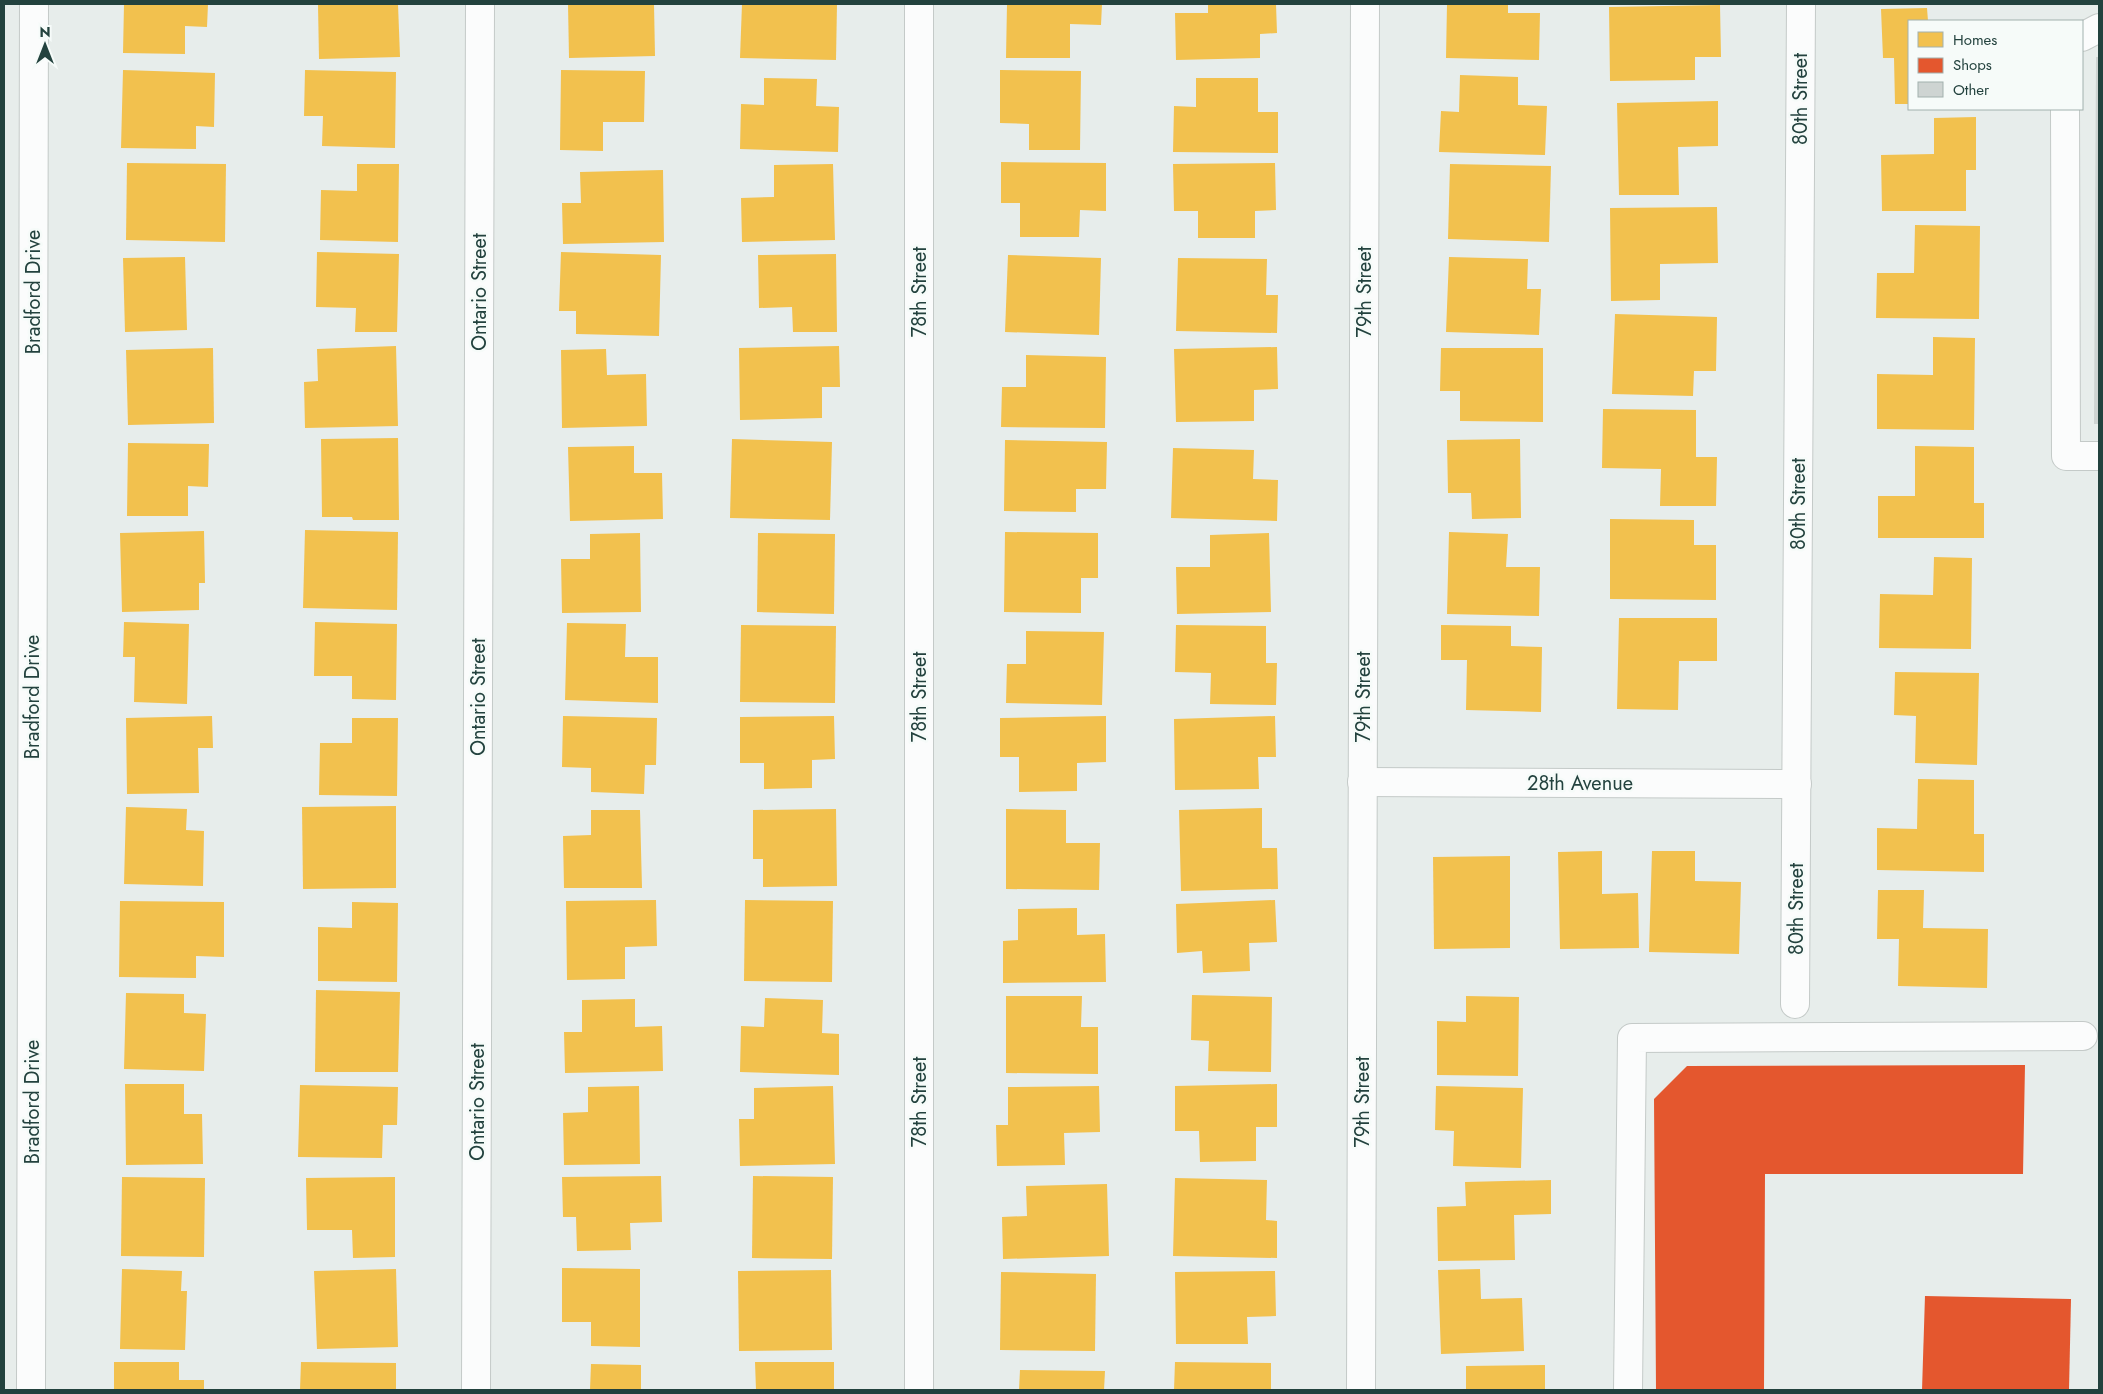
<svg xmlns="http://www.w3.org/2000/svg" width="2103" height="1394" font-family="Jost,sans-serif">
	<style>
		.homes { fill: #f2c14e }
		.shops { fill: #e4572e }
		.building { fill: #ced4d2 }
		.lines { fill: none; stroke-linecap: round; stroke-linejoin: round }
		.minor-casing { stroke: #c4cac8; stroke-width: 30 }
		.minor { stroke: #fbfcfc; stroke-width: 28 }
		.labels { text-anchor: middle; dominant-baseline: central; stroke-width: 5; stroke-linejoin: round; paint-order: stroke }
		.street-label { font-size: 20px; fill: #23423e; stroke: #f6fbf9 }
	</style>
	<rect width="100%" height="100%" fill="#e7edeb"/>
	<g class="homes">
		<path d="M124 4H208L207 27 185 26V54L123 53Z"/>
		<path d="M398 4 400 57 319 59 318 5Z"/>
		<path d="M568 4H654L655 56 569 58Z"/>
		<path d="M742 4H837L836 60 740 58Z"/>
		<path d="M1007 4H1102L1101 25 1070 24V58H1006Z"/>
		<path d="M1208 4H1276L1277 33 1260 34V58L1176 60 1175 13H1208Z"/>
		<path d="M1447 4H1508V13H1540L1539 60 1446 58Z"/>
		<path d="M1720 5 1721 57H1695V80L1610 81 1609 7Z"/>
		<path d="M1927 8 1928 21H1909V104H1895L1894 58H1883L1881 9Z"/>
		<path d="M123 70 215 73 214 127 196 126V149L121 148Z"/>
		<path d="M305 70 396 72 395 148 322 146 323 116H304Z"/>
		<path d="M561 70 645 71 644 122H603V151L560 150Z"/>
		<path d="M1000 70 1081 71 1080 150H1029V124L1000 123Z"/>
		<path d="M1460 75 1518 77V105L1547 106 1545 155 1439 152 1441 111 1459 112Z"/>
		<path d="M764 78 817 79 816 106 839 107 838 152 740 149 741 104 764 105Z"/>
		<path d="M1196 78H1258V112H1278V153L1173 152 1174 106 1196 107Z"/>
		<path d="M1718 101V146L1678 147 1679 195H1619L1617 103Z"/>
		<path d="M1976 117V170H1966V211H1882L1881 155 1934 154V118Z"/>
		<path d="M1001 162 1106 163V211L1080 210 1079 237H1020V203H1001Z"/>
		<path d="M127 163 226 164 225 242 126 240Z"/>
		<path d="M1275 163 1276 210 1255 211V238H1198V211H1174L1173 164Z"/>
		<path d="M357 164H399L398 242 320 240 321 190 357 191Z"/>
		<path d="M833 164 835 240 742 242 741 198 774 197V165Z"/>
		<path d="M1450 164 1551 166 1549 242 1448 239Z"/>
		<path d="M663 170 664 242 563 244 562 203H581L580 172Z"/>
		<path d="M1717 207 1718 263 1660 264V300L1611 301 1610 208Z"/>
		<path d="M1915 225 1980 226 1979 319 1876 318 1877 273H1914Z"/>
		<path d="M317 252 399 254 397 332H355L356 308 316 307Z"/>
		<path d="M561 252 661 255 659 336 576 334V311H559Z"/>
		<path d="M836 254 837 332H793L792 307 759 308 758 255Z"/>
		<path d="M1008 255 1101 258 1099 335 1005 332Z"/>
		<path d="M185 257 187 330 125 332 123 258Z"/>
		<path d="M1449 257 1528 259 1527 289H1541L1539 335 1446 332Z"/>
		<path d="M1178 258 1267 259 1266 295H1278L1277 333 1176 331Z"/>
		<path d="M1615 314 1717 317 1716 371H1694L1693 396 1612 394Z"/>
		<path d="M1933 337 1975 338 1974 430 1877 429V374L1933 375Z"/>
		<path d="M396 346 398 426 305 428 304 382 318 381 317 349Z"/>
		<path d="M839 346 840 387H822V418L740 420 739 348Z"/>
		<path d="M1277 347 1278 389 1254 390V421L1176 422 1174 349Z"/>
		<path d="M213 348 214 423 128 425 126 350Z"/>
		<path d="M1441 348H1543V422L1460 421V391H1440Z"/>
		<path d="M606 349 607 375 646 374 647 426 562 428 561 350Z"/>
		<path d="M1026 355 1106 357 1105 428 1001 427 1002 387H1026Z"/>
		<path d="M1603 409 1696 410V457H1717L1716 506H1660L1661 469 1602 468Z"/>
		<path d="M398 438 399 520H353L352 517H322L321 439Z"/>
		<path d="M732 439 832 442 830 520 730 518Z"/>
		<path d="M1520 439 1521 518 1472 519 1471 493H1448L1447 440Z"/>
		<path d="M1005 440 1107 442 1106 489H1076V512L1004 511Z"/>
		<path d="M128 443 209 444 208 487 188 486V516H127Z"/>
		<path d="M634 446V473H662L663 519 570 521 568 447Z"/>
		<path d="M1915 446 1974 447V503H1984V538H1878V496H1915Z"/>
		<path d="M1173 448 1254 450 1253 479 1278 480 1277 521 1171 518Z"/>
		<path d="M1610 519 1694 520V545H1716V600L1610 599Z"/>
		<path d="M305 530 398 532 397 610 303 608Z"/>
		<path d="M204 531 205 583H199V610L122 612 120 533Z"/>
		<path d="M1005 532 1098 533V578H1081V613L1004 612Z"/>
		<path d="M1449 532 1508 534 1506 567H1540L1539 616 1447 614Z"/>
		<path d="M640 533 641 612 562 613 561 559H590V534Z"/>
		<path d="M758 533 835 534 834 614 757 612Z"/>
		<path d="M1269 533 1271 612 1177 614 1176 567H1210V535Z"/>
		<path d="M1934 557 1972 558 1971 649 1879 648 1880 594 1933 595Z"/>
		<path d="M1619 618H1717V661H1679L1678 710 1617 709Z"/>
		<path d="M124 622 189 624 187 704 134 702 135 657H123Z"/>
		<path d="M315 622 397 624 396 700 352 699V676H314Z"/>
		<path d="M567 623 626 624 625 657H658V703L565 700Z"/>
		<path d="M741 625 836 626 835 703 740 702Z"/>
		<path d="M1176 625 1266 626V663H1277L1276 705 1210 704 1211 673 1175 672Z"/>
		<path d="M1441 625 1511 626V646L1542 647 1541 712 1466 710 1467 660H1441Z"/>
		<path d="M1026 631 1104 632 1102 705 1006 703 1007 664H1026Z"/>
		<path d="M1895 672 1979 673 1977 765 1915 763 1916 716 1894 715Z"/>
		<path d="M212 716 213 748H198L199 793 127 794 126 718Z"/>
		<path d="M563 716 657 718 656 765H645L644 794 591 792V768L562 767Z"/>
		<path d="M834 716 835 759 812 760V788L764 789V763H740V717Z"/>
		<path d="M1106 716V762L1077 763V791L1019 792V757H1000V718Z"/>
		<path d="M1275 716 1276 757H1258L1259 789 1175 790 1174 719Z"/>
		<path d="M352 718H398L397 796 319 795 320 743H352Z"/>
		<path d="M1918 779 1974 780V834H1984V872L1877 870V828L1917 829Z"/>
		<path d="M396 806V888L303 889 302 807Z"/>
		<path d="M126 807 187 809 186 830 204 831 203 886 124 884Z"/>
		<path d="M1262 808V848H1277L1278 889 1181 891 1179 810Z"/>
		<path d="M836 809 837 886 763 887V859H753V810Z"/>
		<path d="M1006 809 1066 810V843H1100L1099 890 1006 889Z"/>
		<path d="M591 810H640L642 888H564L563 836 591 835Z"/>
		<path d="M1602 851V894L1638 893 1639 948 1560 949 1558 852Z"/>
		<path d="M1652 851H1695V881L1741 882 1739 954 1649 952Z"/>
		<path d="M1510 856V948L1434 949 1433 857Z"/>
		<path d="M1878 890H1924L1923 928 1988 929 1987 988 1898 986 1899 939H1877Z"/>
		<path d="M656 900 657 946 625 947V979L567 980 566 901Z"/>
		<path d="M745 900 833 901 832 982 744 981Z"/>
		<path d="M1275 900 1277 942 1249 943 1250 971 1203 973 1202 951 1177 953 1176 904Z"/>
		<path d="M120 901 224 902V957L196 956V978L119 977Z"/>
		<path d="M352 902 398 903 397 982 318 981V927L352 928Z"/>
		<path d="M1077 908V935L1105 934 1106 982 1003 983V941L1018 940V909Z"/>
		<path d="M316 990 400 992 398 1072H315Z"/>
		<path d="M126 993 184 994V1013L206 1014 204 1071 124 1069Z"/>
		<path d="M1192 995 1272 997 1271 1072 1208 1071 1209 1041 1191 1040Z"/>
		<path d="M1006 996H1082L1081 1027H1098V1074L1006 1073Z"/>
		<path d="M1466 996 1519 997 1518 1076 1437 1075V1021L1466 1022Z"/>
		<path d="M765 998 823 1000 822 1033 839 1034V1075L740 1072 741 1026 764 1027Z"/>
		<path d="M635 999V1027L662 1026 663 1071 565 1073 564 1032H582V1000Z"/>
		<path d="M125 1084H184V1114H202L203 1164 126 1165Z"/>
		<path d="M1277 1084V1127H1256V1161L1200 1162 1199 1131H1175V1086Z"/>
		<path d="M300 1085 398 1087 397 1125H383L382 1158 298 1157Z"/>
		<path d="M639 1086 640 1164 564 1165 563 1113 588 1112V1087Z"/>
		<path d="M833 1086 835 1164 740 1166 739 1119H754V1088Z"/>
		<path d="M1099 1086 1100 1132 1064 1133 1065 1165 997 1166 996 1125H1008V1087Z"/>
		<path d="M1436 1086 1523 1088 1521 1168 1453 1166 1454 1131 1435 1130Z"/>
		<path d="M661 1176 662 1222 630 1223 631 1250 577 1251 576 1217H563L562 1177Z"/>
		<path d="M753 1176 833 1177 832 1259 752 1258Z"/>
		<path d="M122 1177 205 1178 204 1257 121 1256Z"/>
		<path d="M395 1177V1257L353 1258 352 1230H307L306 1178Z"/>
		<path d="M1175 1178 1267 1180 1266 1220 1277 1221V1258L1173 1256Z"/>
		<path d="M1551 1180V1214L1514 1215 1515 1260 1438 1261 1437 1207 1466 1206 1465 1182Z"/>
		<path d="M1107 1184 1109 1256 1003 1259 1002 1217 1027 1216 1026 1186Z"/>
		<path d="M562 1268 640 1269V1347L591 1346V1322H562Z"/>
		<path d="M122 1269 182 1271 181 1291H187L185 1350 120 1349Z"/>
		<path d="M396 1269 398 1347 317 1349 314 1271Z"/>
		<path d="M1480 1269 1481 1299 1522 1298 1524 1351 1441 1354 1438 1270Z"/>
		<path d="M831 1270 832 1350 739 1351 738 1271Z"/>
		<path d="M1275 1271 1276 1316 1247 1317 1248 1344H1176L1175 1272Z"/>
		<path d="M1001 1272 1096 1274 1095 1351 1000 1350Z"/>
		<path d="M114 1362H179V1380H204V1390H114Z"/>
		<path d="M301 1362 396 1363V1390H300Z"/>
		<path d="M755 1362H834V1390H756Z"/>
		<path d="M1175 1362 1271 1363V1390H1174Z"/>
		<path d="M591 1364 641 1365V1390H590Z"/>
		<path d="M1545 1365V1390H1466V1366Z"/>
		<path d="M1020 1370 1105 1371 1104 1390H1019Z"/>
	</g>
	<g class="shops">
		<path d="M2025 1065 2023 1174H1765L1764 1390H1656L1654 1099 1687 1066Z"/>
		<path d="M1925 1296 2071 1299 2069 1390H1922Z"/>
	</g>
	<path class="building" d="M2096 57H2099V424H2094Z"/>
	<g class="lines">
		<defs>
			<g id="minor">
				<path d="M2082 37 2099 28"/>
				<path d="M2065 109 2066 456H2099"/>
				<path d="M1362 782 1797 784"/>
				<path d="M1795 1004 1801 4"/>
				<path d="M31 1390 34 4"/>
				<path d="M476 1390 480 4"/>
				<path d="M919 1390V4"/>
				<path d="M1361 1390 1365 4"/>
				<path d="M1628 1390 1632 1038 2083 1036"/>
			</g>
		</defs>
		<use href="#minor" class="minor-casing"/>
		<use href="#minor" class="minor"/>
	</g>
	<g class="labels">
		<g class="street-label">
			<text transform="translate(1800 99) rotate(-90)">80th Street</text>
			<text transform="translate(33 292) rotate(-90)">Bradford Drive</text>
			<text transform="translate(479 292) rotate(-90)">Ontario Street</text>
			<text transform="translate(919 292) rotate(-90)">78th Street</text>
			<text transform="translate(1364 292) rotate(-90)">79th Street</text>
			<text transform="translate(1798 504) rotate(-90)">80th Street</text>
			<text transform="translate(32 697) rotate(-90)">Bradford Drive</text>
			<text transform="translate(478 697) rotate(-90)">Ontario Street</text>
			<text transform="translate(919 697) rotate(-90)">78th Street</text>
			<text transform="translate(1363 697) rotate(-90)">79th Street</text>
			<text x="1580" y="783">28th Avenue</text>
			<text transform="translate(1796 909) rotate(-90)">80th Street</text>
			<text transform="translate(32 1102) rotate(-90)">Bradford Drive</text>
			<text transform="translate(477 1102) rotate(-90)">Ontario Street</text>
			<text transform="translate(919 1102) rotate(-90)">78th Street</text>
			<text transform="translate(1362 1102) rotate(-90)">79th Street</text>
		</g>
	</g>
	<rect width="2103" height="1394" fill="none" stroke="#23423e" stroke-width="10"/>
	<rect x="1908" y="20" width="175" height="90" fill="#f6fbf9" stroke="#a2b1ae"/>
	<rect x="1918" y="32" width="25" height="15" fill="#f2c14e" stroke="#a2b1ae"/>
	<text x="1953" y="45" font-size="15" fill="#23423e">Homes</text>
	<rect x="1918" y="58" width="25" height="15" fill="#e4572e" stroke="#a2b1ae"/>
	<text x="1953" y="70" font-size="15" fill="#23423e">Shops</text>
	<rect x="1918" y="82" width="25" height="15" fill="#ced4d2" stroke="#a2b1ae"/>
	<text x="1953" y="95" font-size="15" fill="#23423e">Other</text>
	<g transform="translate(45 45)" stroke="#f6fbf9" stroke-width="4" paint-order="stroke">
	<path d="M0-4L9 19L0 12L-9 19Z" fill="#23423e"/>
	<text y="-8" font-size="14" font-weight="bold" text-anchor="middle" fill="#23423e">N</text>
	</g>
</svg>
